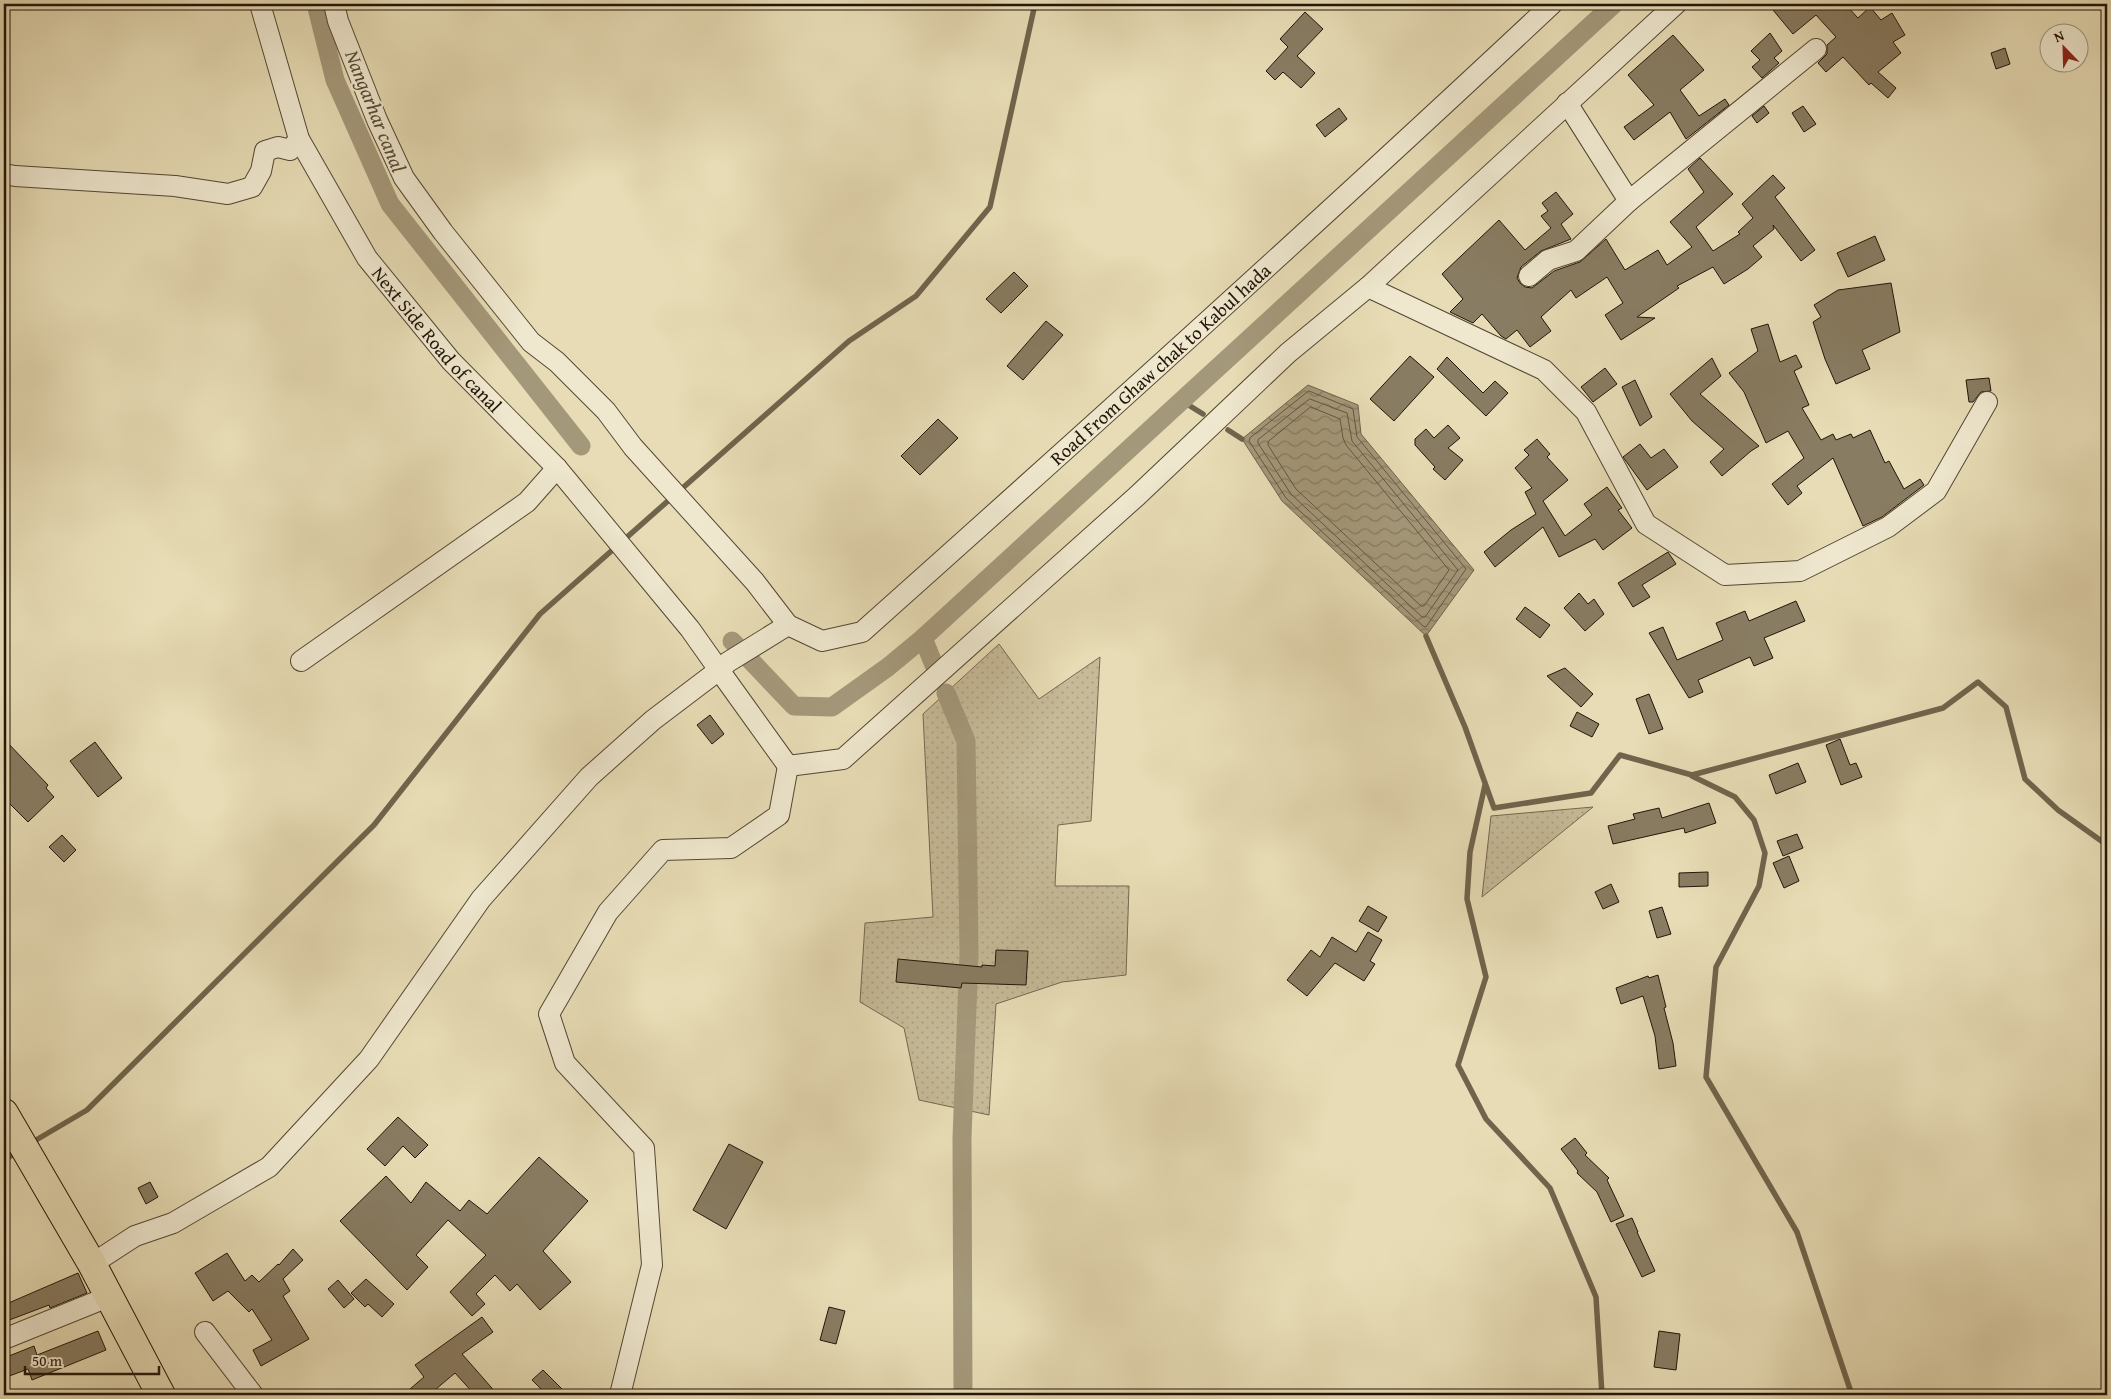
<svg xmlns="http://www.w3.org/2000/svg" width="2111" height="1399" font-family="'Gentium Book Plus',serif">
	<style>
		.grass { fill: url(#grass-dots); stroke: #746850 }
		.water { fill: url(#water-waves); stroke: #70644c }
		.lines { fill: none; stroke-linecap: round; stroke-linejoin: round }
		.shore { stroke: #635641; stroke-width: 1 }
		.stream { stroke: #70644c; stroke-width: 5.5 }
		.canal { stroke: #a4987a; stroke-width: 19 }
		.building { fill: #887c62; stroke: #221508 }
		.minor-casing { stroke: #534733; stroke-width: 22 }
		.highway-casing { stroke: #221508; stroke-width: 30 }
		.minor { stroke: #efe8cf; stroke-width: 20 }
		.highway { stroke: #e7dcb5; stroke-width: 28 }
		.labels { text-anchor: middle; dominant-baseline: central; stroke-width: 4; stroke-linejoin: round; paint-order: stroke }
		.street-label { font-size: 19px; fill: #221508; stroke: #efe8cf }
		.water-label { font-size: 20px; font-style: italic; fill: #564936; stroke: #efe8cf }
	</style>
	<defs>
		<pattern id="grass-dots" width="8" height="8" patternUnits="userSpaceOnUse" patternTransform="scale(1.25)"><rect width="8" height="8" fill="#c6ba98"/><path d="M2 2h.1M6 6h.1" fill="none" stroke="#aa9f82" stroke-width="1.8" stroke-linecap="round"/></pattern>
		<pattern id="water-waves" width="16" height="10" patternUnits="userSpaceOnUse" patternTransform="scale(1.25)"><rect width="16" height="10" fill="#a4987a"/><path d="M0 5q4-4 8 0t8 0" fill="none" stroke="#857b62"/></pattern>
	</defs>
	<rect width="100%" height="100%" fill="#e7dcb5"/>
	<filter id="stains"><feTurbulence type="fractalNoise" baseFrequency=".004" numOctaves="4"/><feColorMatrix values="0 0 0 0 .2 0 0 0 0 .09 0 0 0 0 .02 0 0 0 .5 -.17"/></filter>
	<radialGradient id="worn" r=".72"><stop offset=".6" stop-color="#630" stop-opacity="0"/><stop offset="1" stop-color="#630" stop-opacity=".3"/></radialGradient>
	<g class="grass">
		<path d="M999 644 1039 699 1100 657 1091 821 1058 825 1055 886H1129L1126 975 1062 982 996 1004 989 1115 919 1100 904 1028 860 1002 865 923 933 917 923 714Z"/>
		<path d="M1593 807 1482 897 1491 816Z"/>
	</g>
	<path class="water" d="M1308 385 1358 405 1361 434 1474 570 1426 636 1282 501 1242 439Z"/>
	<g class="lines">
		<g class="shore">
			<path d="M1309 391 1353 409 1357 437 1466 569 1426 627 1423 626 1286 498 1249 441 1250 438Z"/>
			<path d="M1310 399 1347 413 1352 441 1458 570 1425 617H1422L1291 494 1258 443V440Z"/>
			<path d="M1311 407 1340 419 1343 438 1346 445 1449 570 1424 606H1421L1296 489 1268 445V442Z"/>
		</g>
		<g class="stream">
			<path d="M1182 401 1203 414"/>
			<path d="M1228 430 1242 439"/>
			<path d="M1426 636 1465 727 1494 808 1591 793 1620 755 1692 775 1943 708 1978 682 2006 707 2025 779 2058 810 2107 845"/>
			<path d="M1692 776 1735 797 1754 820 1765 853 1759 886 1716 967 1706 1077 1797 1232 1852 1395"/>
			<path d="M1485 785 1470 852 1467 899 1486 977 1458 1065 1486 1119 1550 1188 1596 1297 1602 1395"/>
			<path d="M31 1143 87 1110 374 825 540 614 849 341 916 296 990 207 1035 4"/>
			<path d="M4 1160 19 1151"/>
		</g>
		<g class="canal">
			<path d="M316 4 335 80 390 204 581 446"/>
			<path d="M923 638 934 665"/>
			<path d="M732 641 794 706 832 707 888 667 923 638 1614 4"/>
			<path d="M946 693 966 741 969 954 962 1138 963 1395"/>
		</g>
	</g>
	<g class="building">
		<path d="M1768 4H1845L1858 18 1870 7 1881 20 1892 13 1905 35 1893 42 1901 53 1878 72 1896 88 1888 98 1871 83 1869 85 1843 57 1826 72 1818 63 1827 54V45L1836 37 1816 15 1793 34Z"/>
		<path d="M1305 12 1323 29 1297 56 1315 73 1301 88 1283 72 1275 80 1266 71 1288 47 1280 39Z"/>
		<path d="M1770 33 1782 51 1774 58 1779 63 1762 78 1752 67 1760 60 1751 51Z"/>
		<path d="M1673 35 1704 70 1680 90 1699 116 1725 99 1729 105 1686 139 1670 112 1634 140 1624 127 1654 105 1628 75Z"/>
		<path d="M2005 48 2010 64 1996 69 1991 53Z"/>
		<path d="M1764 106 1769 113 1757 123 1752 116Z"/>
		<path d="M1803 106 1816 124 1804 132 1792 113Z"/>
		<path d="M1339 108 1347 119 1325 137 1316 125Z"/>
		<path d="M1700 158 1733 194 1696 227 1713 251 1740 234 1738 232 1753 218 1742 204 1773 175 1785 188 1775 197 1815 250 1801 261 1773 225 1774 229 1753 246 1762 257 1748 269 1724 284 1713 267 1677 286 1679 288 1637 317 1655 318 1621 340 1605 315 1623 303 1607 277 1576 298 1571 290 1541 317 1551 331 1530 347 1517 330 1506 339 1501 336 1482 314 1473 323 1450 312 1463 299 1442 274 1499 220 1525 250 1551 228 1541 216 1548 211 1542 203 1556 192 1573 214 1561 224 1571 239 1541 251 1521 267 1517 278 1520 283 1525 287 1532 288 1554 271 1580 262 1606 239 1625 270 1658 250 1667 265 1692 247 1670 222 1704 192 1688 169Z"/>
		<path d="M1875 236 1885 260 1848 277 1837 253Z"/>
		<path d="M1014 272 1028 286 1001 313 986 299Z"/>
		<path d="M1891 283 1900 332 1862 350 1870 369 1836 384 1825 359 1813 322 1821 317 1814 305 1838 290Z"/>
		<path d="M1046 321 1063 335 1023 380 1007 366Z"/>
		<path d="M1768 324 1780 362 1796 355 1802 367 1794 371 1809 405 1802 408 1821 440 1833 434 1836 440 1851 434 1853 438 1870 430 1885 463 1889 461 1904 489 1920 479 1924 485 1882 517 1863 526 1833 458 1797 486 1802 493 1788 505 1772 484 1804 458 1788 431 1766 443 1744 392 1729 373 1758 351 1751 329Z"/>
		<path d="M1410 356 1434 377 1394 421 1370 399Z"/>
		<path d="M1447 357 1483 393 1495 381 1508 393 1486 416 1437 369Z"/>
		<path d="M1712 358 1721 376 1700 394 1759 446 1751 451 1722 476 1710 462 1724 449 1692 421 1670 394Z"/>
		<path d="M1605 368 1617 384 1593 402 1581 387Z"/>
		<path d="M1989 378 1991 391 1981 392 1973 402H1969L1966 380Z"/>
		<path d="M1635 380 1652 417 1640 426 1622 387Z"/>
		<path d="M938 419 958 438 920 475 901 456Z"/>
		<path d="M1448 425 1460 438 1448 448 1463 460 1445 480 1433 469 1435 467 1415 445V439L1426 429 1434 438Z"/>
		<path d="M1537 439 1550 454 1547 457 1568 480 1543 501 1565 536 1592 515 1584 504 1607 487 1622 508 1618 510 1632 528 1603 550 1595 539 1559 557 1543 527 1495 567 1484 552 1511 530 1536 514 1525 492 1532 488 1515 468 1529 455 1524 450Z"/>
		<path d="M1640 444 1651 458 1664 449 1678 467 1647 490 1623 457Z"/>
		<path d="M1668 552 1676 564 1642 585 1650 597 1633 607 1618 583Z"/>
		<path d="M1579 593 1588 604 1594 599 1604 614 1585 631 1564 608Z"/>
		<path d="M1796 601 1805 621 1764 638 1773 658 1754 666 1750 657 1698 680 1703 692 1689 698 1649 633 1663 627 1677 660 1723 640 1716 623 1745 611 1749 621Z"/>
		<path d="M1525 607 1550 625 1540 638 1516 619Z"/>
		<path d="M1565 668 1593 694 1581 707 1547 676Z"/>
		<path d="M1649 694 1663 729 1649 734 1636 699Z"/>
		<path d="M1577 712 1599 724 1592 737 1570 726Z"/>
		<path d="M710 715 724 734 712 744 697 725Z"/>
		<path d="M4 739 48 785 46 788 54 797 28 822 4 798Z"/>
		<path d="M1840 739 1850 765 1856 763 1862 777 1841 785 1826 745Z"/>
		<path d="M95 742 122 778 98 797 70 761Z"/>
		<path d="M1798 763 1806 782 1776 794 1769 775Z"/>
		<path d="M1709 803 1716 823 1685 833 1684 828 1613 844 1608 826 1635 819 1633 814 1659 808 1662 818Z"/>
		<path d="M1797 834 1803 848 1783 856 1777 841Z"/>
		<path d="M62 835 76 850 64 862 49 847Z"/>
		<path d="M1789 856 1799 881 1784 888 1773 863Z"/>
		<path d="M1708 872V886L1679 887V873Z"/>
		<path d="M1611 884 1619 902 1603 909 1595 892Z"/>
		<path d="M1368 906 1387 917 1378 932 1359 921Z"/>
		<path d="M1662 907 1671 934 1657 938 1649 911Z"/>
		<path d="M1368 932 1382 940 1370 961 1375 964 1364 981 1335 963 1307 996 1287 980 1311 950 1320 957 1332 937 1356 952Z"/>
		<path d="M996 950 1028 951 1026 985 962 983 961 988 896 982 898 959 982 967V965L995 966Z"/>
		<path d="M1658 975 1666 1007 1664 1008 1673 1043 1676 1066 1659 1069 1655 1036 1643 996 1621 1004 1616 988 1648 976 1649 978Z"/>
		<path d="M398 1117 428 1145 415 1158 403 1146 385 1166 367 1149Z"/>
		<path d="M1575 1138 1587 1153 1585 1155 1609 1178 1607 1180 1624 1216 1611 1222 1597 1192 1577 1173 1578 1171 1561 1149Z"/>
		<path d="M729 1144 763 1162 726 1229 693 1210Z"/>
		<path d="M539 1157 588 1201 543 1251 571 1282 540 1310 517 1284 510 1291 495 1275 476 1294 485 1304 472 1316 450 1292 486 1255 448 1220 416 1255 428 1267 407 1290 340 1221 386 1176 411 1203 426 1182 460 1211 469 1200 487 1214Z"/>
		<path d="M150 1182 158 1197 146 1204 138 1188Z"/>
		<path d="M1632 1218 1638 1232H1637L1655 1271 1642 1277 1616 1224Z"/>
		<path d="M293 1249 303 1260 283 1279 290 1291 283 1296 309 1339 261 1366 253 1350 272 1340 252 1309 249 1312 228 1291 213 1301 195 1273 227 1253 245 1281 252 1275 259 1282 278 1264 279 1265Z"/>
		<path d="M78 1273 87 1293 50 1308 49 1305 4 1322V1305Z"/>
		<path d="M366 1279 394 1304 382 1317 368 1304 365 1307 351 1293Z"/>
		<path d="M338 1280 354 1299 344 1308 328 1289Z"/>
		<path d="M829 1307 845 1311 836 1344 820 1340Z"/>
		<path d="M482 1317 493 1332 462 1354 498 1395H475L455 1373 429 1395H403L424 1377 415 1365Z"/>
		<path d="M98 1331 106 1350 32 1380 28 1369 4 1378V1358L34 1346 37 1355Z"/>
		<path d="M1659 1331 1680 1334 1676 1370 1654 1367Z"/>
		<path d="M543 1370 568 1395H547L532 1380Z"/>
	</g>
	<g class="lines">
		<defs>
			<g id="minor">
				<path id="s1" d="M260 4 299 139 367 258 451 361 557 468 690 629 719 670 728 662 788 625"/>
				<path id="s2" d="M334 4 338 21 377 120 404 178 443 232 531 342 557 362 606 411 633 447 755 582 788 625 822 641 862 632C1094 425 1325 217 1552 4"/>
				<path d="M1567 103 1629 201"/>
				<path d="M4 174 15 176 175 186 228 194 252 187 261 171 265 151 278 147 290 150 299 139"/>
				<path d="M1529 276 1548 260 1576 251 1629 201 1816 49"/>
				<path d="M1368 287 1544 370 1586 412 1646 524 1725 575 1800 571 1888 527 1936 491 1987 402"/>
				<path d="M301 661 527 502 557 468"/>
				<path d="M92 1264 135 1236 173 1223 269 1167 369 1059 481 899 589 777 653 720 719 670 788 766 843 759 1137 496 1288 353 1368 287 1676 4"/>
				<path d="M205 1332 253 1395"/>
				<path d="M4 1339 108 1297"/>
				<path d="M620 1395 652 1265 644 1148 565 1063 549 1014 608 912 663 850 731 848 779 815 788 766"/>
			</g>
			<path id="highway" d="M4 1113 92 1264 161 1395"/>
		</defs>
		<use href="#minor" class="minor-casing"/>
		<use href="#highway" class="highway-casing"/>
		<use href="#minor" class="minor"/>
		<use href="#highway" class="highway"/>
	</g>
	<g class="labels">
		<g class="street-label">
			<text stroke="none"><textPath href="#s1" startOffset="385">Next Side Road of canal</textPath></text>
			<text stroke="none"><textPath href="#s2" startOffset="1258">Road From Ghaw chak to Kabul hada</textPath></text>
		</g>
		<g class="water-label">
			<text transform="translate(376 111) rotate(68)">Nangarhar canal</text>
		</g>
	</g>
	<rect width="2111" height="1399" fill="none" stroke="#e7dcb5" stroke-width="20"/>
	<rect x="5" y="5" width="2101" height="1389" fill="none" stroke="#221508" stroke-width="2.5"/>
	<rect x="10" y="10" width="2091" height="1379" fill="none" stroke="#221508"/>
	<g transform="translate(2064 48) rotate(337)"><circle r="24" fill="#efe8cf" stroke="#9d947f"/>
	<path d="M0-4L9 19L0 12L-9 19Z" fill="#8f2418"/>
	<text y="-8" font-size="14" font-weight="bold" text-anchor="middle" fill="#221508">N</text>
	</g>
	<path d="M25 1366v8h134v-8" fill="none" stroke="#221508" stroke-width="2.5"/>
	<text x="32" y="1366" font-size="15" fill="#221508" stroke="#efe8cf" stroke-width="4" paint-order="stroke">50 m</text>
	<rect width="100%" height="100%" filter="url(#stains)"/>
	<rect width="100%" height="100%" fill="url(#worn)"/>
</svg>
